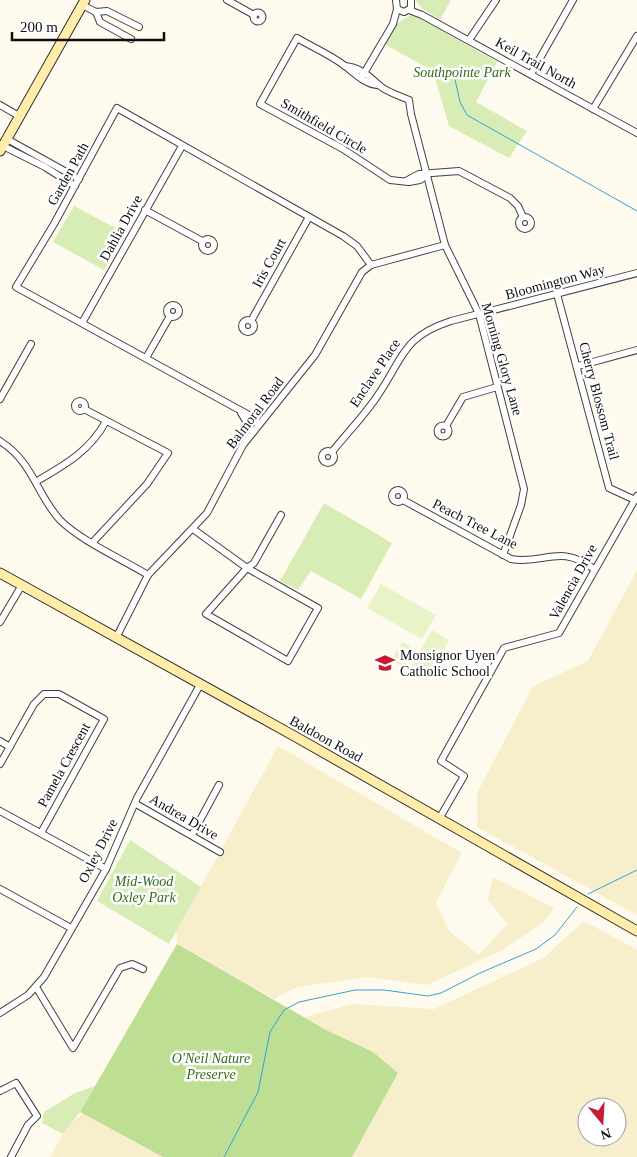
<svg xmlns="http://www.w3.org/2000/svg" width="637" height="1157" font-family="Georgia,serif">
	<style>
		.farmland { fill: #f7efcc; fill-rule: evenodd }
		.green { fill: #d7edb5 }
		.forest { fill: #bdde93 }
		.pitch { fill: #e8f3c7 }
		.lines { fill: none; stroke-linecap: round; stroke-linejoin: round }
		.stream { stroke: #30a5d7; stroke-width: 1 }
		.street-casing { stroke: #414141; stroke-width: 8 }
		.secondary-casing { stroke: #303030; stroke-width: 11 }
		.street { stroke: #fff; stroke-width: 6 }
		.secondary { stroke: #ffeda9; stroke-width: 9 }
		.labels { text-anchor: middle; dominant-baseline: central; stroke-width: 5; stroke-linejoin: round; paint-order: stroke }
		.street-label { font-size: 14px; fill: #0e0e0e; stroke: #fff }
		.park-label { font-size: 14px; font-style: italic; fill: #326a19; stroke: #fff }
		.poi-label { font-size: 14px; fill: #0e0e0e; stroke: #fff; text-anchor: start }
	</style>
	<rect width="100%" height="100%" fill="#fffaee"/>
	<g class="farmland">
		<path d="M637 570V915L477 827V793L533 686 588 661Z"/>
		<path d="M278 746 462 853 436 902 449 931 479 955 507 924 488 900 493 877 554 908 543 923 502 950 427 985 368 977 297 987 274 999 177 944 176 932Z"/>
		<path d="M584 921 637 950V1157H352L398 1073 304 1017 353 1004 434 1009 543 958ZM587 1107H617V1137H587Z"/>
		<path d="M83 1114 163 1157H50L63 1134 73 1121Z"/>
	</g>
	<g class="green">
		<path d="M415 0H451L440 20 422 8Z"/>
		<path d="M410 15H415L497 62 476 102 527 131 509 158 449 126 433 71 384 44 397 24Z"/>
		<path d="M74 206 125 233 104 270 53 242Z"/>
		<path d="M324 503 392 543 361 599 311 571 298 590 280 581Z"/>
		<path d="M130 840 201 887 169 944 97 901Z"/>
		<path d="M95 1086 80 1112 63 1134 42 1123 44 1112 75 1093Z"/>
	</g>
	<path class="forest" d="M177 944 326 1030 373 1052 398 1073 352 1157H163L80 1112Z"/>
	<g class="pitch">
		<path d="M381 584 436 615 422 639 367 608Z"/>
		<path d="M432 630 449 640 427 681 409 671Z"/>
		<path d="M402 642 415 649 404 667 391 660Z"/>
	</g>
	<g class="lines">
		<g class="stream">
			<path d="M453 70 460 102 467 115 637 211"/>
			<path d="M588 894 637 870"/>
			<path d="M224 1157 258 1092 270 1032 284 1010 299 1002 355 990H384L428 996 441 993 480 973 536 949 555 935 577 907"/>
		</g>
		<defs>
			<g id="street">
				<path d="M227 0 254 15"/>
				<path d="M396 0 397 9 404 12 411 8V0"/>
				<path d="M82 5 96 12 107 11 139 27"/>
				<path d="M409 10 422 15 637 133"/>
				<path d="M96 12 100 22 131 39"/>
				<circle cx="258" cy="17" r="4.5"/>
				<path d="M469 40 496 0"/>
				<path d="M345 66C360 67 370 77 380 86 387 92 400 96 409 100L411 114 445 245 479 314 524 489 521 505 503 555"/>
				<path d="M531 74 573 0"/>
				<path d="M363 75 393 24 397 9"/>
				<path d="M378 85C366 85 354 73 345 66 331 55 312 47 297 38L260 104 343 149 390 180 409 182 420 180 427 175"/>
				<path d="M0 105 19 116"/>
				<path d="M593 109 637 36"/>
				<path d="M7 139 79 179"/>
				<path d="M3 146 45 167 75 186"/>
				<path d="M406 181 419 174 459 171 510 198 518 206 523 217"/>
				<path d="M145 210 202 241"/>
				<circle cx="525" cy="223" r="6"/>
				<circle cx="208" cy="245" r="6"/>
				<path d="M557 294 609 488 635 500"/>
				<circle cx="173" cy="311" r="6"/>
				<circle cx="248" cy="326" r="6"/>
				<path d="M251 321 309 217"/>
				<path d="M82 323 182 146"/>
				<path d="M146 358 170 316"/>
				<path d="M578 366 637 350"/>
				<path d="M0 399 31 344"/>
				<circle cx="80" cy="406" r="5"/>
				<path d="M84 409 168 453 147 484 93 542"/>
				<path d="M241 413 253 432"/>
				<path d="M259 424 247 414 16 287 54 224 117 108 343 236 357 246 371 265"/>
				<circle cx="443" cy="431" r="5.5"/>
				<path d="M446 426 463 397 497 387"/>
				<path d="M0 441C34 463 36 494 60 520 81 541 122 559 148 575"/>
				<circle cx="328" cy="457" r="6"/>
				<path d="M332 452C347 433 365 415 378 395 404 357 402 337 451 321L637 273"/>
				<path d="M37 481C65 465 91 450 106 421"/>
				<circle cx="398" cy="496" r="6"/>
				<path d="M403 500 511 559C545 565 559 543 594 569"/>
				<path d="M193 529 247 568 318 608 288 661 206 614 247 568 254 563 281 515"/>
				<path d="M0 622 22 585"/>
				<path d="M116 638 148 575 207 513 243 445 315 355 362 272 371 265 445 245"/>
				<path d="M0 741 10 747"/>
				<path d="M0 764 34 704 44 694H59L104 719 41 833"/>
				<path d="M136 804 220 852"/>
				<path d="M0 811 106 869"/>
				<path d="M439 819 464 776 441 761 504 648 559 633 637 496"/>
				<path d="M192 835 219 785"/>
				<path d="M0 889 71 928"/>
				<path d="M36 987 73 1048 120 968 132 964 143 969"/>
				<path d="M0 1013 28 995 44 977 106 869 137 798 200 685"/>
				<path d="M0 1091 16 1083 37 1116 28 1125 11 1157"/>
			</g>
			<g id="secondary">
				<path d="M0 151 85 0"/>
				<path d="M0 573 296 737 637 931"/>
			</g>
		</defs>
		<use href="#street" class="street-casing"/>
		<use href="#secondary" class="secondary-casing"/>
		<use href="#street" class="street"/>
		<use href="#secondary" class="secondary"/>
	</g>
	<defs>
		<symbol id="school-bare" viewBox="-9 -9 18 18"><path d="M0-5L7-2L0 1L-7-2ZM-4 1L0 2.5L4 1V4Q0 6-4 4Z" fill="#c81b35" stroke="#fff" stroke-width="2.5" paint-order="stroke"/></symbol>
	</defs>
	<g fill-rule="evenodd">
		<use href="#school-bare" x="371" y="649" width="28" height="28"/>
	</g>
	<g class="labels">
		<g class="street-label">
			<text transform="translate(536 63) rotate(29)">Keil Trail North</text>
			<text transform="translate(324 126) rotate(30)">Smithfield Circle</text>
			<text transform="translate(68 174) rotate(-61)">Garden Path</text>
			<text transform="translate(121 228) rotate(-61)">Dahlia Drive</text>
			<text transform="translate(269 263) rotate(-61)">Iris Court</text>
			<text transform="translate(555 282) rotate(-15)">Bloomington Way</text>
			<text transform="translate(502 359) rotate(74)">Morning Glory Lane</text>
			<text transform="translate(375 373) rotate(-56)">Enclave Place</text>
			<text transform="translate(599 401) rotate(75)">Cherry Blossom Trail</text>
			<text transform="translate(255 413) rotate(-53)">Balmoral Road</text>
			<text transform="translate(475 524) rotate(27)">Peach Tree Lane</text>
			<text transform="translate(573 582) rotate(-61)">Valencia Drive</text>
			<text transform="translate(326 739) rotate(29)">Baldoon Road</text>
			<text transform="translate(64 765) rotate(-61)">Pamela Crescent</text>
			<text transform="translate(184 817) rotate(30)">Andrea Drive</text>
			<text transform="translate(98 851) rotate(-63)">Oxley Drive</text>
		</g>
		<g class="park-label">
			<text x="462" y="72">Southpointe Park</text>
			<text x="144" y="881">Mid-Wood<tspan x="144" dy="16">Oxley Park</tspan></text>
			<text x="211" y="1058">O'Neil Nature<tspan x="211" dy="16">Preserve</tspan></text>
		</g>
		<g class="poi-label">
			<text x="400" y="655">Monsignor Uyen<tspan x="400" dy="16">Catholic School</tspan></text>
		</g>
	</g>
	<g transform="translate(602 1122) rotate(162)"><circle r="24" fill="#ffffff" stroke="#9f9f9f"/>
	<path d="M0-4L9 19L0 12L-9 19Z" fill="#c81b35"/>
	<text y="-8" font-size="14" font-weight="bold" text-anchor="middle" fill="#0e0e0e">N</text>
	</g>
	<path d="M12 32v8h152v-8" fill="none" stroke="#0e0e0e" stroke-width="2.5"/>
	<text x="20" y="32" font-size="15" fill="#0e0e0e" stroke="#ffffff" stroke-width="4" paint-order="stroke">200 m</text>
</svg>
